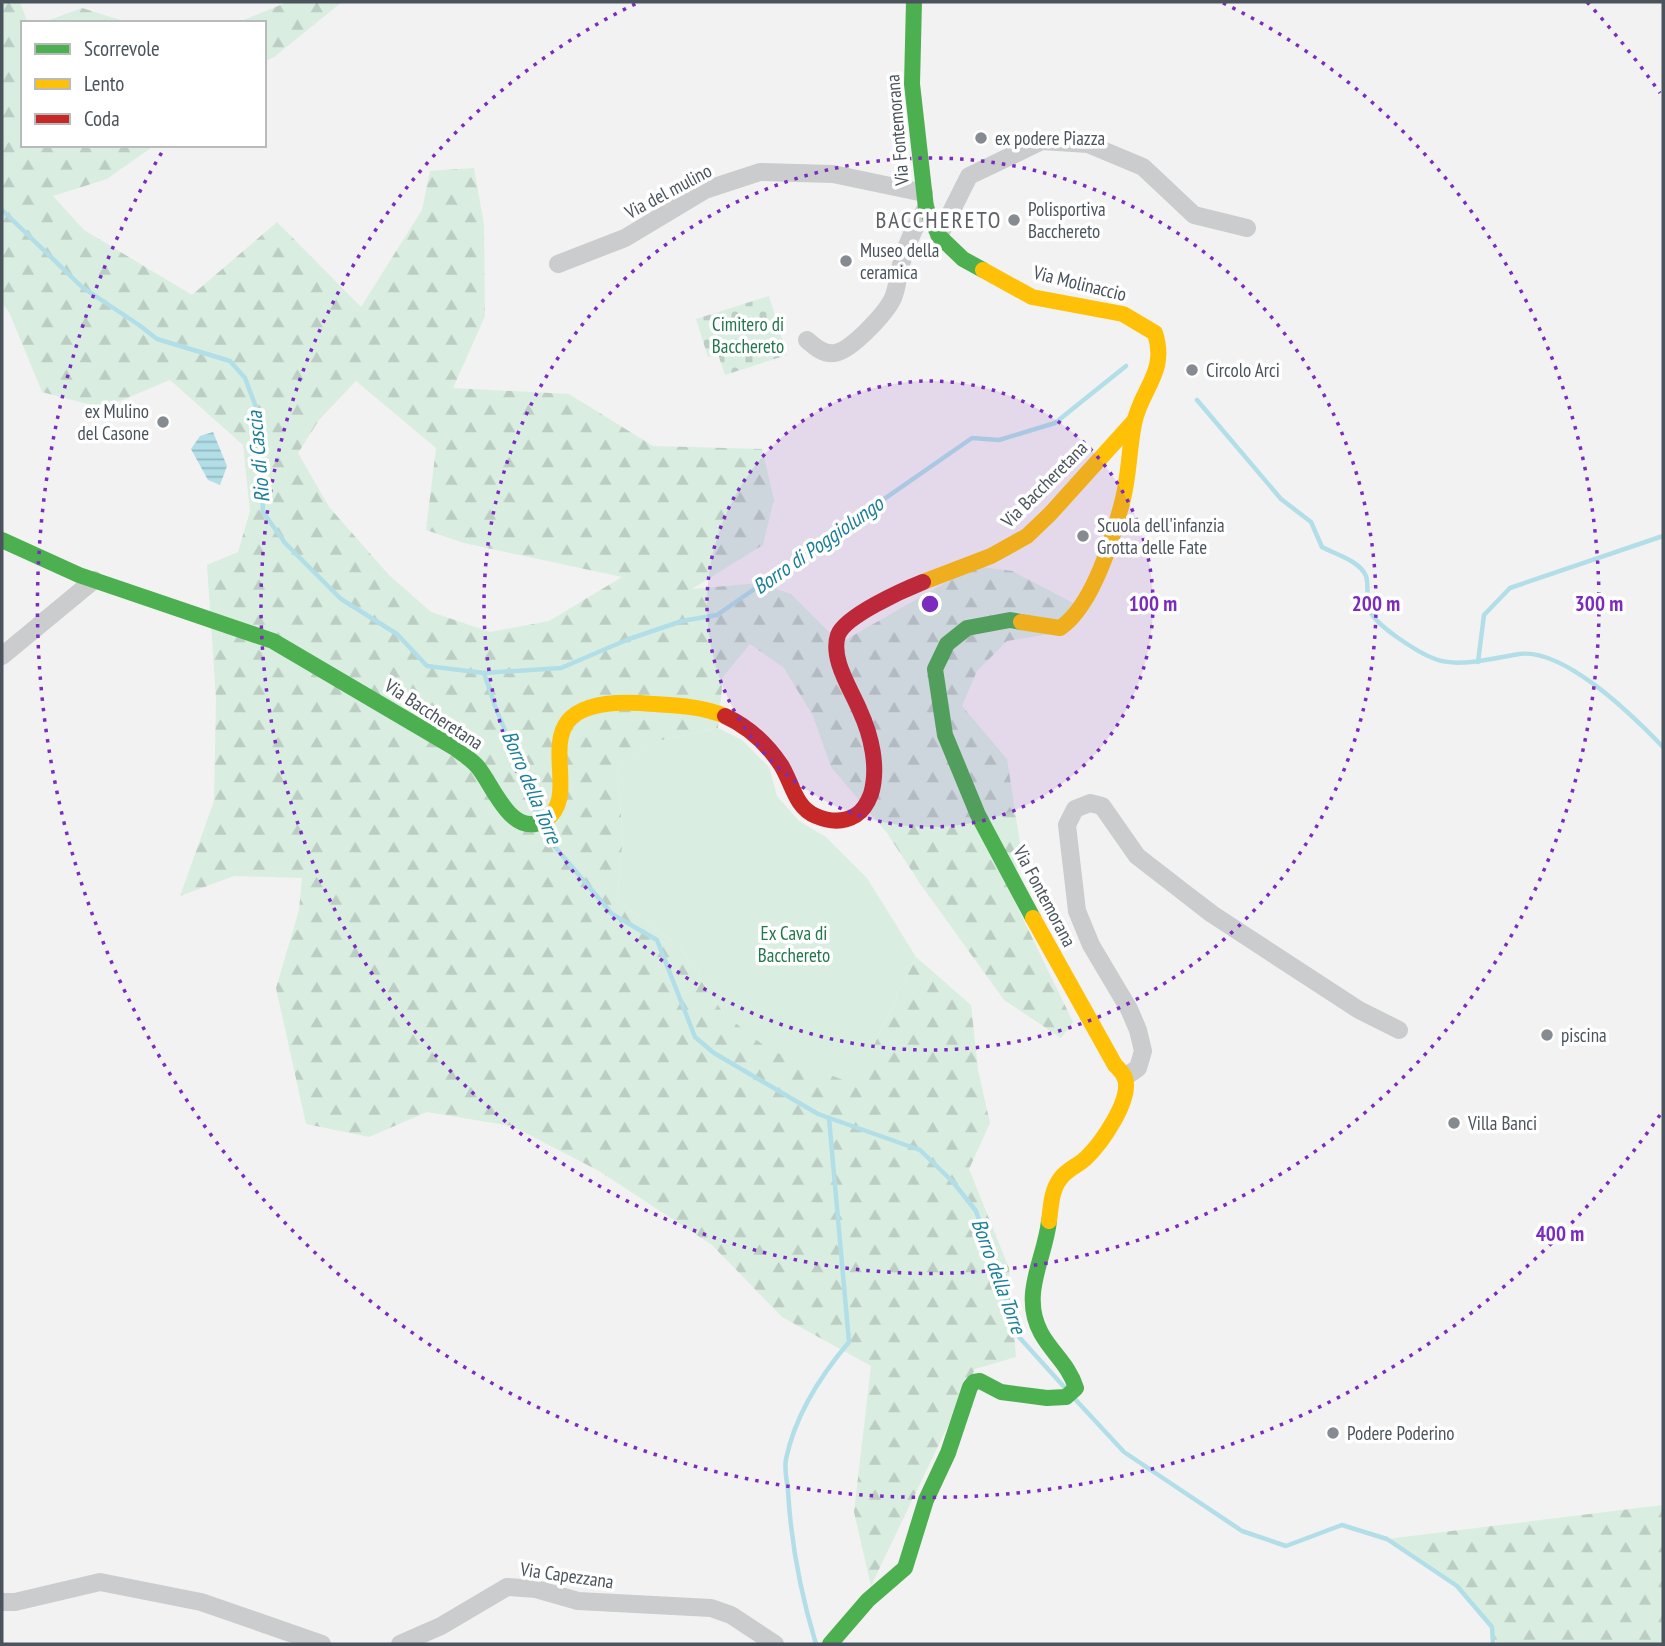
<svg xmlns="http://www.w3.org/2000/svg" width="1665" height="1646" font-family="'PT Sans Narrow',sans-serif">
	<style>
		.forest { fill: url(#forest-firs); fill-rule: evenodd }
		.cemetery { fill: url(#cemetery-stones) }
		.green { fill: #d9eee1 }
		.water { fill: url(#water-rules) }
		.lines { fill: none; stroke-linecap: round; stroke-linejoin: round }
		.stream { stroke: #b2dee8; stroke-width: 4.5 }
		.street { stroke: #cacccd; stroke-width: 18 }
		.fast { stroke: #4caf50; stroke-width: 16 }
		.slow { stroke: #ffc107; stroke-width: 16 }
		.jam { stroke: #c62828; stroke-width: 16 }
		.ring { fill: none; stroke: #7b2cbf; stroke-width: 3.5; stroke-dasharray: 3.5 7 }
		.poi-dot { fill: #858b90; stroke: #fff; stroke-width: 2.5 }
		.labels { text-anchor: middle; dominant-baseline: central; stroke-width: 7; stroke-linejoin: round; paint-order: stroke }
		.street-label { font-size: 19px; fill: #4b545c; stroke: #fff }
		.poi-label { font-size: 19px; fill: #4b545c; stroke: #fff; text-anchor: start }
		.park-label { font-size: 19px; fill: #22774b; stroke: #fff }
		.water-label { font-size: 21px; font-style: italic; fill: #1b7f97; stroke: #fff }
		.quarter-label { font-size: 23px; letter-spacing: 2px; fill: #5e6165; stroke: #fff }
		.centre { fill: #7b2cbf; stroke: #fff; stroke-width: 3.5 }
		.ring-label { font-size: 21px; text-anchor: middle; font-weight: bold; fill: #7b2cbf; stroke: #fff; stroke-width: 7; stroke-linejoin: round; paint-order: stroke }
	</style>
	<defs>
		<pattern id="forest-firs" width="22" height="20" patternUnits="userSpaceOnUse" patternTransform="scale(1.75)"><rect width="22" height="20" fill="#d9eee1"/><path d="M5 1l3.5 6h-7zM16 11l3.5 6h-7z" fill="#bccec3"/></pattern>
		<pattern id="cemetery-stones" width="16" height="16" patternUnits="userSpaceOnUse" patternTransform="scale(1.75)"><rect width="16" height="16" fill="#d9eee1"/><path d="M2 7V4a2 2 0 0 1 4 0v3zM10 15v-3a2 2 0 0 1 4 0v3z" fill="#bccec3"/></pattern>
		<pattern id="water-rules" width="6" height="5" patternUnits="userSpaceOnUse" patternTransform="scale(1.75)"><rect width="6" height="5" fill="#b2dee8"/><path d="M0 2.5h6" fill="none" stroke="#93b7bf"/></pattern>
	</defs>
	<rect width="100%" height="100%" fill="#f2f2f2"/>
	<g class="forest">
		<path d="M2 2H20L28 23H23V145H155L107 179 53 196 84 230 192 295 277 222 361 307 422 210 430 171 474 168 484 224 485 316 453 388 569 394 653 446 762 449 774 499 763 545 692 589 759 583 791 594 840 643 975 566 1012 571 1075 604 1055 633 1007 641 977 671 962 706 1007 759 1020 843 1013 898 1073 1022 1061 1038 1004 1000 921 885 887 833 831 767 813 716 784 668 750 644 723 677 718 728 658 741 617 767 623 837 617 901 680 947 724 1014 872 1049 916 957 971 1005 978 1070 990 1123 969 1169 1009 1268 1016 1357 975 1369 871 1586 854 1512 871 1366 782 1317 712 1245 599 1171 512 1126 427 1112 369 1137 306 1124 276 988 299 910 302 878 234 876 180 896 214 801 216 699 207 565 238 552 250 511 243 445 170 380 103 408 42 392 9 312 2 303ZM356 381 436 448 426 530 464 543 622 577 549 621 490 632 431 612 389 575 329 507 298 453 319 420Z"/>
		<path d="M288 2H342L274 57 264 62V23H236Z"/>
		<path d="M82 8 130 23H41Z"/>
		<path d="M1663 1505V1644H1497C1481 1594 1428 1567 1387 1539Z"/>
	</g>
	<path class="cemetery" d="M769 296 787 355 725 375 718 354 708 357 696 319Z"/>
	<path class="green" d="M718 728 742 740 769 767 777 796 799 821 826 837 867 878 916 957 872 1049 850 1083 768 1049 724 1014 680 947 617 901 623 837 617 767 658 741Z"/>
	<path class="water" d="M213 432 227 466 220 485 208 480 191 449 200 436Z"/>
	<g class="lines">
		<g class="stream">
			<path d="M2 210 82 287 139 325 157 339 230 361 245 378 259 415 263 512 285 543 341 599 397 634 427 666 484 673 561 668 629 639 682 621 717 615 972 438 999 440 1055 423 1126 366"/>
			<path d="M1197 400 1281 499 1311 522 1322 547C1335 554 1360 561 1366 576 1369 585 1366 598 1369 608 1372 624 1419 653 1435 659 1458 668 1495 658 1519 654 1565 648 1633 716 1663 747"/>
			<path d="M1478 662 1484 615 1510 588 1663 536"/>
			<path d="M484 673 495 706 540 816"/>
			<path d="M545 827 550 841 612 914 657 940 695 1037 714 1053 818 1114 920 1150 953 1182 976 1211 1019 1337 1066 1389"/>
			<path d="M1074 1398 1124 1452 1242 1531 1286 1546 1342 1525 1387 1539 1457 1586 1492 1627 1493 1644"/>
			<path d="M816 1644C801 1595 791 1543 788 1491 787 1481 784 1469 786 1459 795 1416 821 1375 849 1342L829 1118"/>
		</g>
		<g class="street">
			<path d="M939 236 969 176 1042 141 1088 144 1143 167 1194 215 1247 228"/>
			<path d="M558 264 625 238 705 190 760 172 833 174 924 193"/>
			<path d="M807 340C815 347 824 355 835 353 852 350 886 313 893 298 898 286 898 273 902 261 907 243 916 224 926 208"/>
			<path d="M2 656 94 580"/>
			<path d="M1125 1077 1138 1068 1143 1051 1138 1030 1129 1009 1091 945 1077 911 1067 825 1075 809 1090 803 1102 806 1137 856 1186 894 1212 914 1359 1010 1399 1030"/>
			<path d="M2 1602H15L100 1582 201 1602 322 1644"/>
			<path d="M400 1644 441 1626 507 1587 536 1589 578 1601 711 1608 731 1615 775 1644"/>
		</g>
		<g class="fast">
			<path d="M914 2 912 84 926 208 939 236 963 259 983 270"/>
			<path d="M2 540 79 575 273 641 455 748C462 754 471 759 477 766 493 784 511 840 545 820"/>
			<path d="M1021 622 1010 620 967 628 947 644 935 669 945 735 978 815 1033 918"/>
			<path d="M830 1644 868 1600 905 1568 926 1500 948 1453 970 1387 974 1382 980 1381 1001 1392 1047 1398 1066 1397 1076 1388C1069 1365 1052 1353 1041 1333 1020 1294 1045 1259 1049 1221"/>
		</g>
		<g class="slow">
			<path d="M983 270 1032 297 1123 314 1155 333C1168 373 1140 390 1134 424 1129 449 1129 475 1123 499 1113 538 1093 606 1060 628L1021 622"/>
			<path d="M923 582 991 556 1027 536 1050 514 1134 421"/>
			<path d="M545 820C591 792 506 696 640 703 667 705 700 705 725 716"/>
			<path d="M1033 918 1115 1065C1119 1069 1123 1073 1125 1078 1132 1100 1101 1144 1085 1159 1077 1166 1066 1170 1060 1179 1051 1191 1051 1207 1049 1221"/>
		</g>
		<path class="jam" d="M725 716C747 726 767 744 781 765 792 782 795 808 816 816 830 822 843 823 856 815 864 810 868 802 871 794 879 767 871 735 860 711 851 689 830 659 838 635 845 616 903 590 923 582"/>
	</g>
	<circle cx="930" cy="604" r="223" fill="#7b2cbf" fill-opacity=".12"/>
	<g class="ring">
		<circle cx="930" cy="604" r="223"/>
		<circle cx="930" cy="604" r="446"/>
		<path d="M1223 3A669 669 0 1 1 637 3"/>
		<path d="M1660 1115A891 891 0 0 1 162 152M1587 2A891 891 0 0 1 1660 93"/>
	</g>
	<g class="poi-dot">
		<circle cx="981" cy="138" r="7"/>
		<circle cx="1014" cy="220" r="7"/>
		<circle cx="846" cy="261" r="7"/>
		<circle cx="1192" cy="370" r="7"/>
		<circle cx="163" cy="422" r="7"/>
		<circle cx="1083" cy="536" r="7"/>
		<circle cx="1547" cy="1035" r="7"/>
		<circle cx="1454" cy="1123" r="7"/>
		<circle cx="1333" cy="1433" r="7"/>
	</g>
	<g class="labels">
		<g class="street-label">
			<text transform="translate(897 130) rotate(-95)">Via Fontemorana</text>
			<text transform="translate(668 191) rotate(-28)">Via del mulino</text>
			<text transform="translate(1080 283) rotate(14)">Via Molinaccio</text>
			<text transform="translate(1044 484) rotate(-45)">Via Baccheretana</text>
			<text transform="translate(434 714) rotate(33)">Via Baccheretana</text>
			<text transform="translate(1045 896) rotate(62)">Via Fontemorana</text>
			<text transform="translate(567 1575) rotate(8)">Via Capezzana</text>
		</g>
		<g class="poi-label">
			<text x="995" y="138">ex podere Piazza</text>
			<text x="1028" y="209">Polisportiva<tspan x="1028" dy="22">Bacchereto</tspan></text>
			<text x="860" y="250">Museo della<tspan x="860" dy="22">ceramica</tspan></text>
			<text x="1206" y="370">Circolo Arci</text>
			<text x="149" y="411" text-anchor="end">ex Mulino<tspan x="149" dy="22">del Casone</tspan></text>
			<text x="1097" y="525">Scuola dell'infanzia<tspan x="1097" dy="22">Grotta delle Fate</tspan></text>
			<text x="1561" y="1035">piscina</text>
			<text x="1468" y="1123">Villa Banci</text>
			<text x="1347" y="1433">Podere Poderino</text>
		</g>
		<g class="park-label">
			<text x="748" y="324">Cimitero di<tspan x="748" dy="22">Bacchereto</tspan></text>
			<text x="794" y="933">Ex Cava di<tspan x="794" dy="22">Bacchereto</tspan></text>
		</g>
		<g class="water-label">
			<text transform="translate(258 457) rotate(-95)">Rio di Cascia</text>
			<text transform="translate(818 545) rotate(-35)">Borro di Poggiolungo</text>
			<text transform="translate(532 787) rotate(67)">Borro della Torre</text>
			<text transform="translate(999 1276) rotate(70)">Borro della Torre</text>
		</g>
		<g class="quarter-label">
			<text x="939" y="219">BACCHERETO</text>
		</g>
	</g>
	<circle cx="930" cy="604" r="10" class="centre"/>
	<g class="ring-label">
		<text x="1153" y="611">100 m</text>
		<text x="1376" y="611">200 m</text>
		<text x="1599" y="611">300 m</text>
		<text x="1560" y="1241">400 m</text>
	</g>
	<rect width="1665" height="1646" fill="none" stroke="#4b545c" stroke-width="7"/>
	<rect x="21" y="21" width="245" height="126" fill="#ffffff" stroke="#b7bbbe" stroke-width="2"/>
	<rect x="35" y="44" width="35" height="10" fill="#4caf50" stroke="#b7bbbe" stroke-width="2"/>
	<text x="84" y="56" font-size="21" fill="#4b545c">Scorrevole</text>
	<rect x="35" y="79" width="35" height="10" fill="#ffc107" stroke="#b7bbbe" stroke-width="2"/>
	<text x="84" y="91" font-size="21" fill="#4b545c">Lento</text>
	<rect x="35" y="114" width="35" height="10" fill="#c62828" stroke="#b7bbbe" stroke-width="2"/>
	<text x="84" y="126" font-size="21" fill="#4b545c">Coda</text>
</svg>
